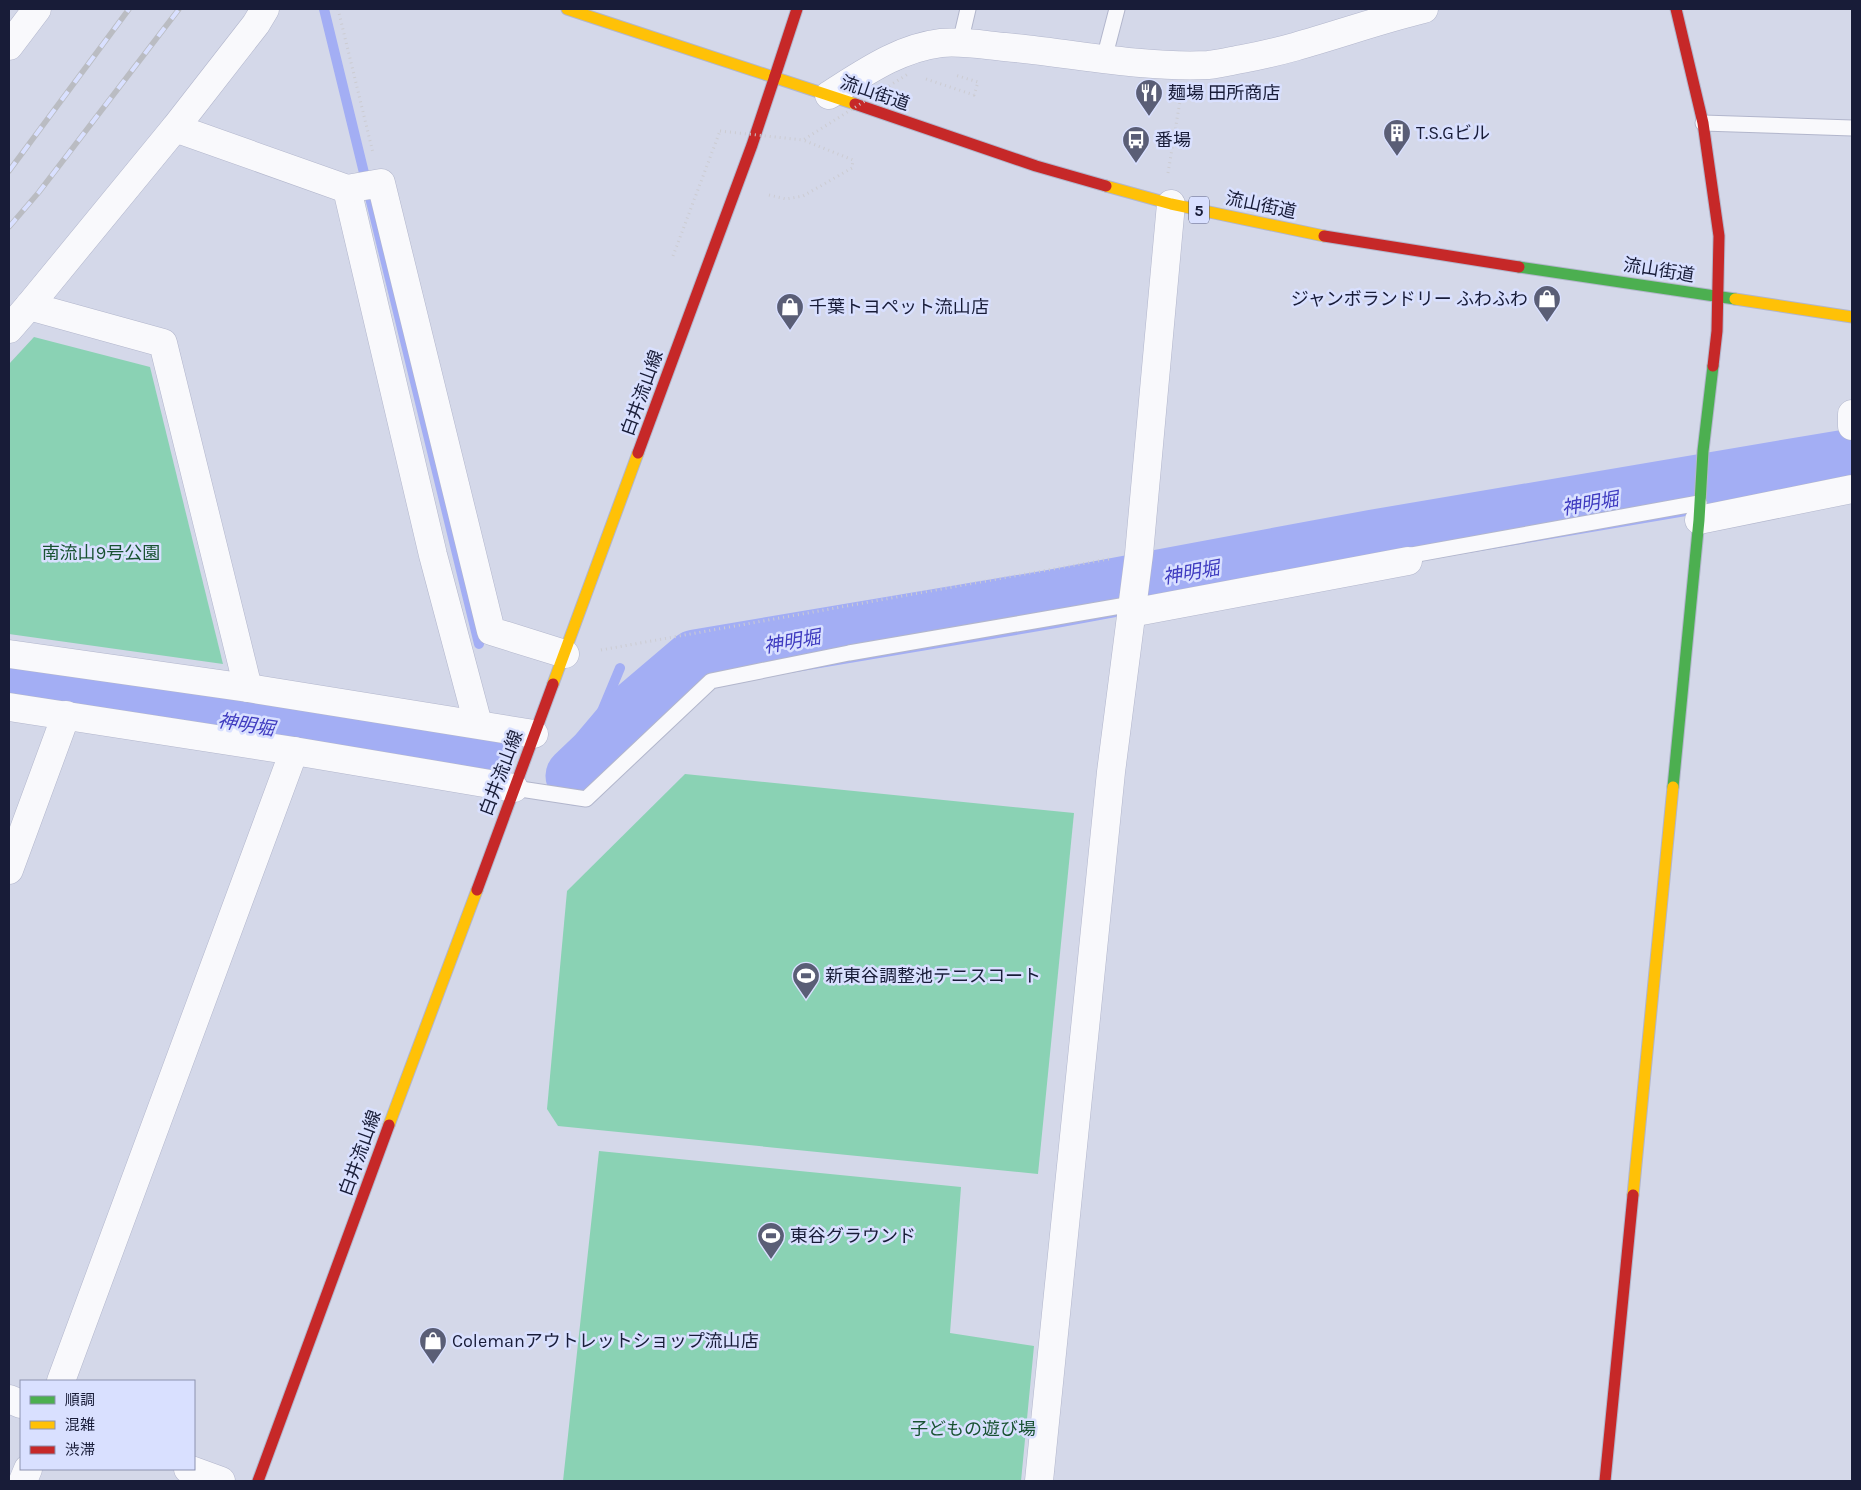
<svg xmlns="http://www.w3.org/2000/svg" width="1861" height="1490" font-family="Karla,'Noto Sans JP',sans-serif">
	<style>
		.green { fill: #8ad2b4 }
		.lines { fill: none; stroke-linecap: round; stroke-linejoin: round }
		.stream { stroke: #a3aef4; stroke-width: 10 }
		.river { stroke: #a3aef4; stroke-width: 59 }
		.lane-casing { stroke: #b2b6cc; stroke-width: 17 }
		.street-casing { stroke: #b2b6cc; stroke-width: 29 }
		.fast-casing { stroke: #b2b6cc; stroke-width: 13 }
		.slow-casing { stroke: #b2b6cc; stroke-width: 13 }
		.jam-casing { stroke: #b2b6cc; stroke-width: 13 }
		.path { stroke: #ccccd2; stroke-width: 3; stroke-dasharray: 1 4; stroke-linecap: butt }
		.lane { stroke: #f9f9fc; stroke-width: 15 }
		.street { stroke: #f9f9fc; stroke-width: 28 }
		.fast { stroke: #4caf50; stroke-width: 11 }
		.slow { stroke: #ffc107; stroke-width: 11 }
		.jam { stroke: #c62828; stroke-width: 11 }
		.rail-casing { stroke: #babcc2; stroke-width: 5.5 }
		.rail { stroke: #d9e0ff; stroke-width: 4; stroke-dasharray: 11; stroke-linecap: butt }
		.path-bridge { stroke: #ccccd2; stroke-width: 3; stroke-dasharray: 1 4; stroke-linecap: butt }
		.labels { text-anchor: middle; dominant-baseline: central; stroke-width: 5; stroke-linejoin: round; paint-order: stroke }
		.shield { fill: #d9e0ff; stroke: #525774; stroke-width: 1 }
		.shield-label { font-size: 16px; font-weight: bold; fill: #181c38 }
		.street-label { font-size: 18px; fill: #181c38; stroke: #d9e0ff }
		.poi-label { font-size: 18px; fill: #181c38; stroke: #d9e0ff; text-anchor: start }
		.park-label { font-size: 18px; fill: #195333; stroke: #d9e0ff }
		.water-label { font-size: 19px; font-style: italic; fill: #3f3bc0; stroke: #d9e0ff }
	</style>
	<rect width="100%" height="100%" fill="#d4d8e9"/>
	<g class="green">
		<path d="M34 337 150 367 223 664 9 634V364Z"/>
		<path d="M685 774 1074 813 1038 1174 558 1126 547 1109 567 891Z"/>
		<path d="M599 1151 961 1187 950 1333 1034 1346 1021 1481H563Z"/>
	</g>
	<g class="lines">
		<g class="stream">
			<path d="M324 9 479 644"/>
			<path d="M575 776 620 668"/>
		</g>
		<g class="river">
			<path d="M9 686 483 764"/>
			<path d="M575 776 597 755 635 710 695 659 1052 599 1374 539 1852 458"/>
		</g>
		<defs>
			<g id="lane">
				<path d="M960 43 968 9"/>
				<path d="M1104 59 1117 9"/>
				<path d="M1703 123 1852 128"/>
				<path d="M1408 561 1412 555 1699 503"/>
				<path d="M514 788 586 799 711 681 849 653 1132 604"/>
			</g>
			<g id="street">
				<path d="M9 46 37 9"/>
				<path d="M829 95C864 73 899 48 941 43 962 41 984 45 1005 47 1073 53 1140 68 1208 65 1219 64 1231 61 1242 59 1304 48 1362 24 1424 9"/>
				<path d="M175 128 256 24 265 9"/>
				<path d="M347 189 433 555 478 724"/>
				<path d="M29 306 163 343 248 688"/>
				<path d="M9 329 29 306 175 128 347 189 381 183 491 631 565 654"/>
				<path d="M1852 414V426"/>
				<path d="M1699 520 1852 489"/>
				<path d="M1131 613 1408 561"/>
				<path d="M9 654 248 688 534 734"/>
				<path d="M9 707 294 751 514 788"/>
				<path d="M9 870 66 715"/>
				<path d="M61 1381 294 751"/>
				<path d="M9 1399 21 1404"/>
				<path d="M188 1469 221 1481"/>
				<path d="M23 1481 28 1469"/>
				<path d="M1039 1481 1111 772 1139 554 1171 204"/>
			</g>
			<g id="fast">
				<path d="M1519 267 1735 299"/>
				<path d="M1673 787 1699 520 1703 451 1713 366"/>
			</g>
			<g id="slow">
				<path d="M567 9 855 104"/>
				<path d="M1106 186 1171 204 1324 236"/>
				<path d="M1735 299 1852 317"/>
				<path d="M553 684 638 453"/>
				<path d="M389 1125 477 890"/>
				<path d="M1633 1195 1673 787"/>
			</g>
			<g id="jam">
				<path d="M1676 9 1703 123 1719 236 1717 331 1713 366"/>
				<path d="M775 76 797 9"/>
				<path d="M855 104 1036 166 1106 186"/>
				<path d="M1324 236 1519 267"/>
				<path d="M638 453 752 145 775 76"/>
				<path d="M477 890 553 684"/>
				<path d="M258 1481 389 1125"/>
				<path d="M1605 1481 1633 1195"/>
			</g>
		</defs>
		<use href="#lane" class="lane-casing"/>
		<use href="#street" class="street-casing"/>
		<use href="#fast" class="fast-casing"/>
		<use href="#slow" class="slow-casing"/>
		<use href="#jam" class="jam-casing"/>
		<g class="path">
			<path d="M338 9 373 153"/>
			<path d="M926 79 974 95 978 82 955 75"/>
			<path d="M1168 173 1181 95"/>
			<path d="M769 195 786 199 803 196 852 168 853 160 803 140"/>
			<path d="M673 256 720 131"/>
			<path d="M601 650 1109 559"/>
		</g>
		<use href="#lane" class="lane"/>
		<use href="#street" class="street"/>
		<use href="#fast" class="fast"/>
		<use href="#slow" class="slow"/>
		<use href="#jam" class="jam"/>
		<defs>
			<g id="rail">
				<path d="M9 171 129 9"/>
				<path d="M9 227 39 192 179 9"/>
			</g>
		</defs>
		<use href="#rail" class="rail-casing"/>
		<use href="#rail" class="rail"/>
		<path class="path-bridge" d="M720 131 803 140 908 74"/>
	</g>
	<defs>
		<symbol id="restaurant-pin" viewBox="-11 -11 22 30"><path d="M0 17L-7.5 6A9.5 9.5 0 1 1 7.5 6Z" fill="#5a5e76" stroke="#d9e0ff"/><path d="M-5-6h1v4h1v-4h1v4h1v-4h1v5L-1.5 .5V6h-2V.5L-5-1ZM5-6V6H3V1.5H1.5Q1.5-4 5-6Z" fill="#fff"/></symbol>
		<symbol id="building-pin" viewBox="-11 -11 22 30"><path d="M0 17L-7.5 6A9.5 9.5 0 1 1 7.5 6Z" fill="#5a5e76" stroke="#d9e0ff"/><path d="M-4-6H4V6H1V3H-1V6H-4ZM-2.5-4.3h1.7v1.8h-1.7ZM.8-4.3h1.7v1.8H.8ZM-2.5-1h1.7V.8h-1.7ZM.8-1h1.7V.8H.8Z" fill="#fff"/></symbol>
		<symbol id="bus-pin" viewBox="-11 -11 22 30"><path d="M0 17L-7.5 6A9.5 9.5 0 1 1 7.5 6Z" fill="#5a5e76" stroke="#d9e0ff"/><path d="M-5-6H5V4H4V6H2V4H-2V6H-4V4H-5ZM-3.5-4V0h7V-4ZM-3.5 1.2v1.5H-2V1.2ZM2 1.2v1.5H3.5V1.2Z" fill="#fff"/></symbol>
		<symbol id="shop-pin" viewBox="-11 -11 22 30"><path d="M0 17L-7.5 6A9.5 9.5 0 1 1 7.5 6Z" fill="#5a5e76" stroke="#d9e0ff"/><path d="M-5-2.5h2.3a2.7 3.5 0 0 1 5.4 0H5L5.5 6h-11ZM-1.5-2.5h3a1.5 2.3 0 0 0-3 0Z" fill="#fff"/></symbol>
		<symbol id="stadium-pin" viewBox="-11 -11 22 30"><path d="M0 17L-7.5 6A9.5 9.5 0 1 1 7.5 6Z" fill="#5a5e76" stroke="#d9e0ff"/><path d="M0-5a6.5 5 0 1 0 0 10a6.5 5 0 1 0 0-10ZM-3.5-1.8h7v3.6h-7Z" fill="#fff"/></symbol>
	</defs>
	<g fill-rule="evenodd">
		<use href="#restaurant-pin" x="1133" y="77" width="32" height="43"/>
		<use href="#building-pin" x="1381" y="117" width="32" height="43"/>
		<use href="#bus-pin" x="1120" y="124" width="32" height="43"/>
		<use href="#shop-pin" x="1531" y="283" width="32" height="43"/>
		<use href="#shop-pin" x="774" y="291" width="32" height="43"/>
		<use href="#stadium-pin" x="790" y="960" width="32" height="43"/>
		<use href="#stadium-pin" x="755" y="1220" width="32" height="43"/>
		<use href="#shop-pin" x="417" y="1325" width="32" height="43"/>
	</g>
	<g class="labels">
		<rect class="shield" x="1189" y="196.5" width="20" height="27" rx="4"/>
		<g class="shield-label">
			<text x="1199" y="210">5</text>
		</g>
		<g class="street-label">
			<text transform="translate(875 93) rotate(19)">流山街道</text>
			<text transform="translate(1261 205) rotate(12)">流山街道</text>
			<text transform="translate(1659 270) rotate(9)">流山街道</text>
			<text transform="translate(642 393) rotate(-70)">白井流山線</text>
			<text transform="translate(501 773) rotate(-69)">白井流山線</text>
			<text transform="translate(360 1153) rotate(-70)">白井流山線</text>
		</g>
		<g class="poi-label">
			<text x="1168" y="93">麺場 田所商店</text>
			<text x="1416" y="133">T.S.Gビル</text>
			<text x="1155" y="140">番場</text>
			<text x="1528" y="299" text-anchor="end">ジャンボランドリー ふわふわ</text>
			<text x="809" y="307">千葉トヨペット流山店</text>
			<text x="825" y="976">新東谷調整池テニスコート</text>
			<text x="790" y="1236">東谷グラウンド</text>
			<text x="452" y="1341">Colemanアウトレットショップ流山店</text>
		</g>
		<g class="park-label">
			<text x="101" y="553">南流山9号公園</text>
			<text x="973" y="1429">子どもの遊び場</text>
		</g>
		<g class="water-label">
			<text transform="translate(1590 504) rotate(-10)">神明堀</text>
			<text transform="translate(1191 573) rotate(-10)">神明堀</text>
			<text transform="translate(792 642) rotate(-10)">神明堀</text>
			<text transform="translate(246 725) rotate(9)">神明堀</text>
		</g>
	</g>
	<rect width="1861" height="1490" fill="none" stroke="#181c38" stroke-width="20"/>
	<rect x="20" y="1380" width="175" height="90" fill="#d9e0ff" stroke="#8c92af"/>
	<rect x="30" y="1396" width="25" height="8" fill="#4caf50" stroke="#8c92af"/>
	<text x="65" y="1405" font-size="15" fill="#181c38">順調</text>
	<rect x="30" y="1421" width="25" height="8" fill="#ffc107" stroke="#8c92af"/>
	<text x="65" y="1430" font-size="15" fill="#181c38">混雑</text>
	<rect x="30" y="1446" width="25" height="8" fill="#c62828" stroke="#8c92af"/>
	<text x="65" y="1455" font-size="15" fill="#181c38">渋滞</text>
</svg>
